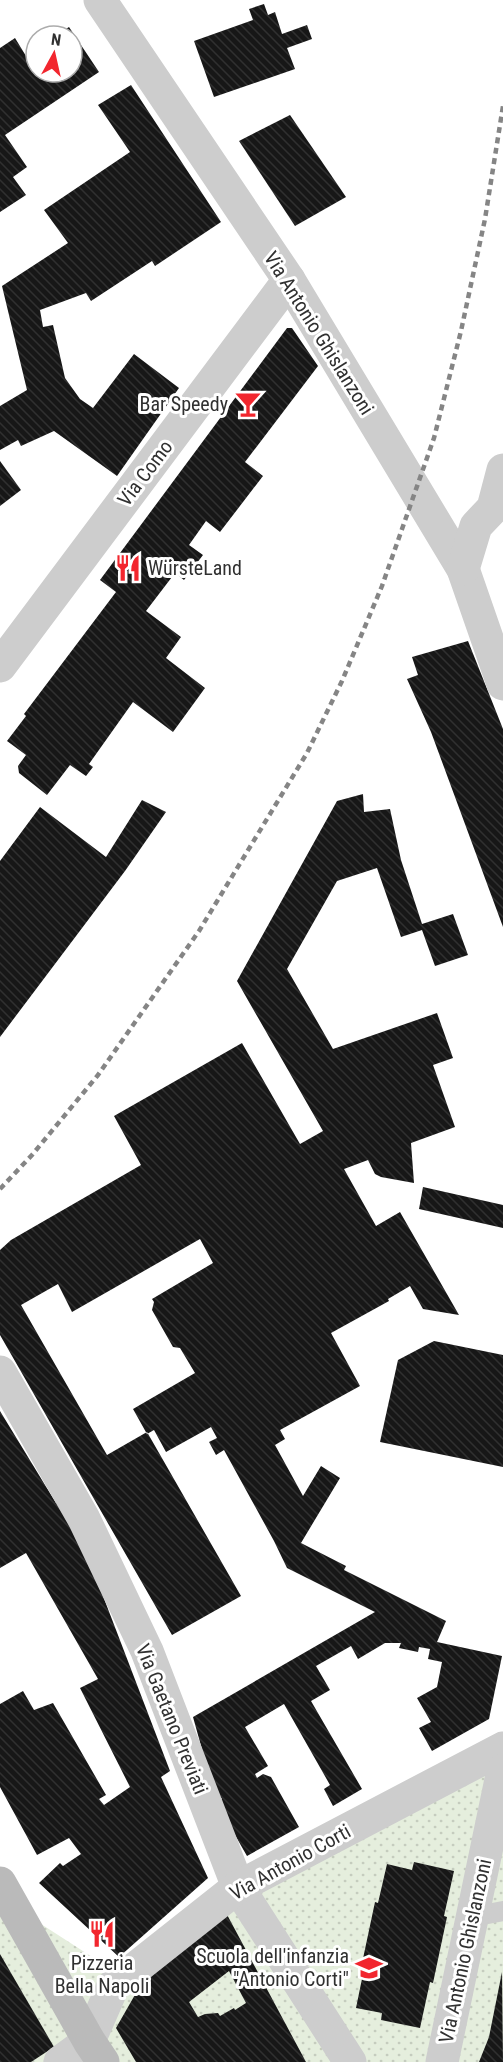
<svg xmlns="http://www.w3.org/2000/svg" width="503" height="2062" font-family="'Roboto Condensed',sans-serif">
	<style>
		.grass { fill: url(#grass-dots) }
		.building { fill: url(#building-back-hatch); fill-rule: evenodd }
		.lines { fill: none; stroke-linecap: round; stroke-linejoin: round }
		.service { stroke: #cdcdcd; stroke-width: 20 }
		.minor { stroke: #cdcdcd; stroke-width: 33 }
		.secondary { stroke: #bababa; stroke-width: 33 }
		.rail { stroke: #858585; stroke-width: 4.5; stroke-dasharray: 6 4.5; stroke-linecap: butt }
		.labels { text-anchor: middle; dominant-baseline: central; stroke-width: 6; stroke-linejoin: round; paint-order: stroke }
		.street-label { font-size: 20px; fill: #303030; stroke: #fff }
		.poi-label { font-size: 20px; fill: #303030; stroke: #fff; text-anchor: end }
	</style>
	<defs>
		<pattern id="grass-dots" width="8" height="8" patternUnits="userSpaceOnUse" patternTransform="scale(1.5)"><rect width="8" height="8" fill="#e5eedd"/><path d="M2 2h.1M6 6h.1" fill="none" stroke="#c5ccbe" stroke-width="1.8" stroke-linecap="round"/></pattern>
		<pattern id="building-back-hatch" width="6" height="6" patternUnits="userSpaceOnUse" patternTransform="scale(1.5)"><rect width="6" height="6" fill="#171717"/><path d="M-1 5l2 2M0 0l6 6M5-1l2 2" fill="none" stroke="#303030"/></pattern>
	</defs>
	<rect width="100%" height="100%" fill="#fff"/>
	<path class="grass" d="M503 1754V2062H0V1873L24 1913 134 1984 237 1881Z"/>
	<g class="building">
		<path d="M264 4 268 15 275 12 282 34 307 25 312 39 287 48 295 69 214 97 194 41 253 20 249 9Z"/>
		<path d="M69 27 99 72 5 135 27 167 13 177 26 195 0 212V48L15 38 26 56 36 49V72H72V36H55Z"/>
		<path d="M131 85 221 222 155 266 152 261 91 301 86 293 40 310 43 327 53 325 65 378 80 399 93 408 134 354 179 388 117 476 54 431 21 446 18 440 0 450V406L27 390 2 286 68 243 44 210 130 152 98 105Z"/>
		<path d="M290 115 346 197 295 226 239 141Z"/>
		<path d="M287 328H292L318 366 245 462 263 476 220 532 206 521 189 545 203 555 184 580 175 573 146 611 181 637 166 658 205 688 173 732 133 702 89 764 93 767 86 776 70 765 47 795 19 773 18 766 26 755 7 741 26 716 24 714 116 592 100 580Z"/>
		<path d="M0 461 21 490 0 506Z"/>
		<path d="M468 641 503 729V927L431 732 407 679 418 675 412 657Z"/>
		<path d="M363 794 364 812 390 809 401 860 422 924 453 914 468 955 435 966 422 930 401 937 377 868 337 881 287 969 333 1049 437 1013 453 1058 433 1065 455 1127 411 1143 414 1183 381 1177 375 1174 368 1160 344 1169 376 1226 400 1212 459 1315 423 1309 410 1286 388 1299 389 1301 331 1333 360 1386 280 1430 285 1439 275 1445 303 1496 321 1466 340 1478 301 1543 346 1566 344 1570 446 1621 437 1642 502 1656 489 1719 432 1751 419 1728 431 1722 417 1698 437 1687 442 1662 428 1659 430 1649 419 1647 418 1652 399 1648 401 1643H385L358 1659 351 1646 316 1666 330 1690 311 1701 362 1789 333 1806 324 1789 330 1785 284 1704 245 1727 268 1766 255 1774 257 1778 263 1774 271 1777 299 1827 247 1856 216 1802 222 1799 213 1789 193 1717 375 1612 287 1568 274 1541 224 1450 216 1455 209 1442 217 1438 211 1427 166 1452 154 1430 147 1434 133 1409 195 1373 180 1348 173 1347 152 1310 154 1302 152 1299 213 1263 200 1239 72 1312 58 1284 21 1305 107 1455 147 1432 241 1596 172 1635 0 1335V1250L11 1240 141 1165 114 1116 242 1043 300 1144 323 1131 237 981 337 801Z"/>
		<path d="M142 800 166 812 125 871 0 1037V861L40 807 106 857Z"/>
		<path d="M423 1187 503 1205V1228L419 1209Z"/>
		<path d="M434 1341 503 1355V1467L380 1442 398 1360Z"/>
		<path d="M0 1411 56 1503 59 1500 95 1575 170 1771 161 1777 208 1878 119 1957 39 1883 60 1863 63 1866 81 1854 69 1838 37 1855 0 1787V1704L23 1691 34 1710 53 1703 106 1795 99 1799 104 1805 130 1787 80 1688 98 1679 26 1553 0 1568Z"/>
		<path d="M414 1862 454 1871 444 1916 447 1917 433 1983 430 1982 420 2028 381 2020 382 2013 356 2008 364 1969 361 1968 375 1902 378 1903 387 1864 412 1870Z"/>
		<path d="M224 1909 306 2062H136L116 2028 148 1972ZM229 1971 246 2003 235 2010 234 2008 220 2016 218 2013 205 2014 198 2017 189 2002Z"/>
		<path d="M0 1954 54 2047 31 2062H0Z"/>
		<path d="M502 1972 503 2062H479L489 2037Z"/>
	</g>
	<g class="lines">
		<path class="service" d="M472 1917 503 1911"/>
		<g class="minor">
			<path d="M100 0 289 280 463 569 503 684"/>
			<path d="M463 569 476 526 493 508 503 470"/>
			<path d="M0 666 289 280"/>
			<path d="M0 1372 84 1519 147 1651 238 1887 350 2062"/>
			<path d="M60 2062 89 2041 113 1986 238 1887 503 1748"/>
			<path d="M442 2062 503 1770"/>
		</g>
		<path class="secondary" d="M0 1883 89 2041 103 2062"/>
		<path class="rail" d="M0 1189 32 1155 98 1075 199 931 307 753 342 681 382 586 434 438 461 331 485 219 503 106"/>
	</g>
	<defs>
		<symbol id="bar-bare" viewBox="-9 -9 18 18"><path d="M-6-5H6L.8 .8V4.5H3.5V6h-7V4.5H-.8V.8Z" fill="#f2262e" stroke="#fff" stroke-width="2.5" paint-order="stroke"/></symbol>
		<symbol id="restaurant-bare" viewBox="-9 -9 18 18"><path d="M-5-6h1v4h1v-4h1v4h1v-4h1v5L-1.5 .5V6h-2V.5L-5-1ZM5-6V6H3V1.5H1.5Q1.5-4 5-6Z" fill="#f2262e" stroke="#fff" stroke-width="2.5" paint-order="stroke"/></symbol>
		<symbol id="school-bare" viewBox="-9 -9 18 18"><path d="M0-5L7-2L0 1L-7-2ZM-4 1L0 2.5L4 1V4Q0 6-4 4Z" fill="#f2262e" stroke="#fff" stroke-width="2.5" paint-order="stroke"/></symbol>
	</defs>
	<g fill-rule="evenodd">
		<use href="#bar-bare" x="229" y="385" width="38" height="38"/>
		<use href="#restaurant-bare" x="109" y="549" width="38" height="38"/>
		<use href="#restaurant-bare" x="83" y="1915" width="38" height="38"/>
		<use href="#school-bare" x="350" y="1949" width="38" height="38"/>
	</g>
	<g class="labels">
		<g class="street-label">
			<text transform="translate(319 333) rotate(58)">Via Antonio Ghislanzoni</text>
			<text transform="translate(145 473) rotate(-53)">Via Como</text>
			<text transform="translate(172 1719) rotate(68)">Via Gaetano Previati</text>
			<text transform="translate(290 1862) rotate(-29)">Via Antonio Corti</text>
			<text transform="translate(465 1951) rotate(-78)">Via Antonio Ghislanzoni</text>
		</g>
		<g class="poi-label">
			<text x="228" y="404">Bar Speedy</text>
			<text x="148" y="568" text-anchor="start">WürsteLand</text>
			<text x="349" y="1956">Scuola dell'infanzia<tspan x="349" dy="23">"Antonio Corti"</tspan></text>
			<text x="102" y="1963" text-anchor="middle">Pizzeria<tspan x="102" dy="23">Bella Napoli</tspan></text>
		</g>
	</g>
	<g transform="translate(54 54) rotate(8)"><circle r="28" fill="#ffffff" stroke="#acacac" stroke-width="1.5"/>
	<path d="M0-4.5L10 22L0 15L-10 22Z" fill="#f2262e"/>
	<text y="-9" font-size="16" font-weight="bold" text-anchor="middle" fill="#303030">N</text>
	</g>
</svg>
